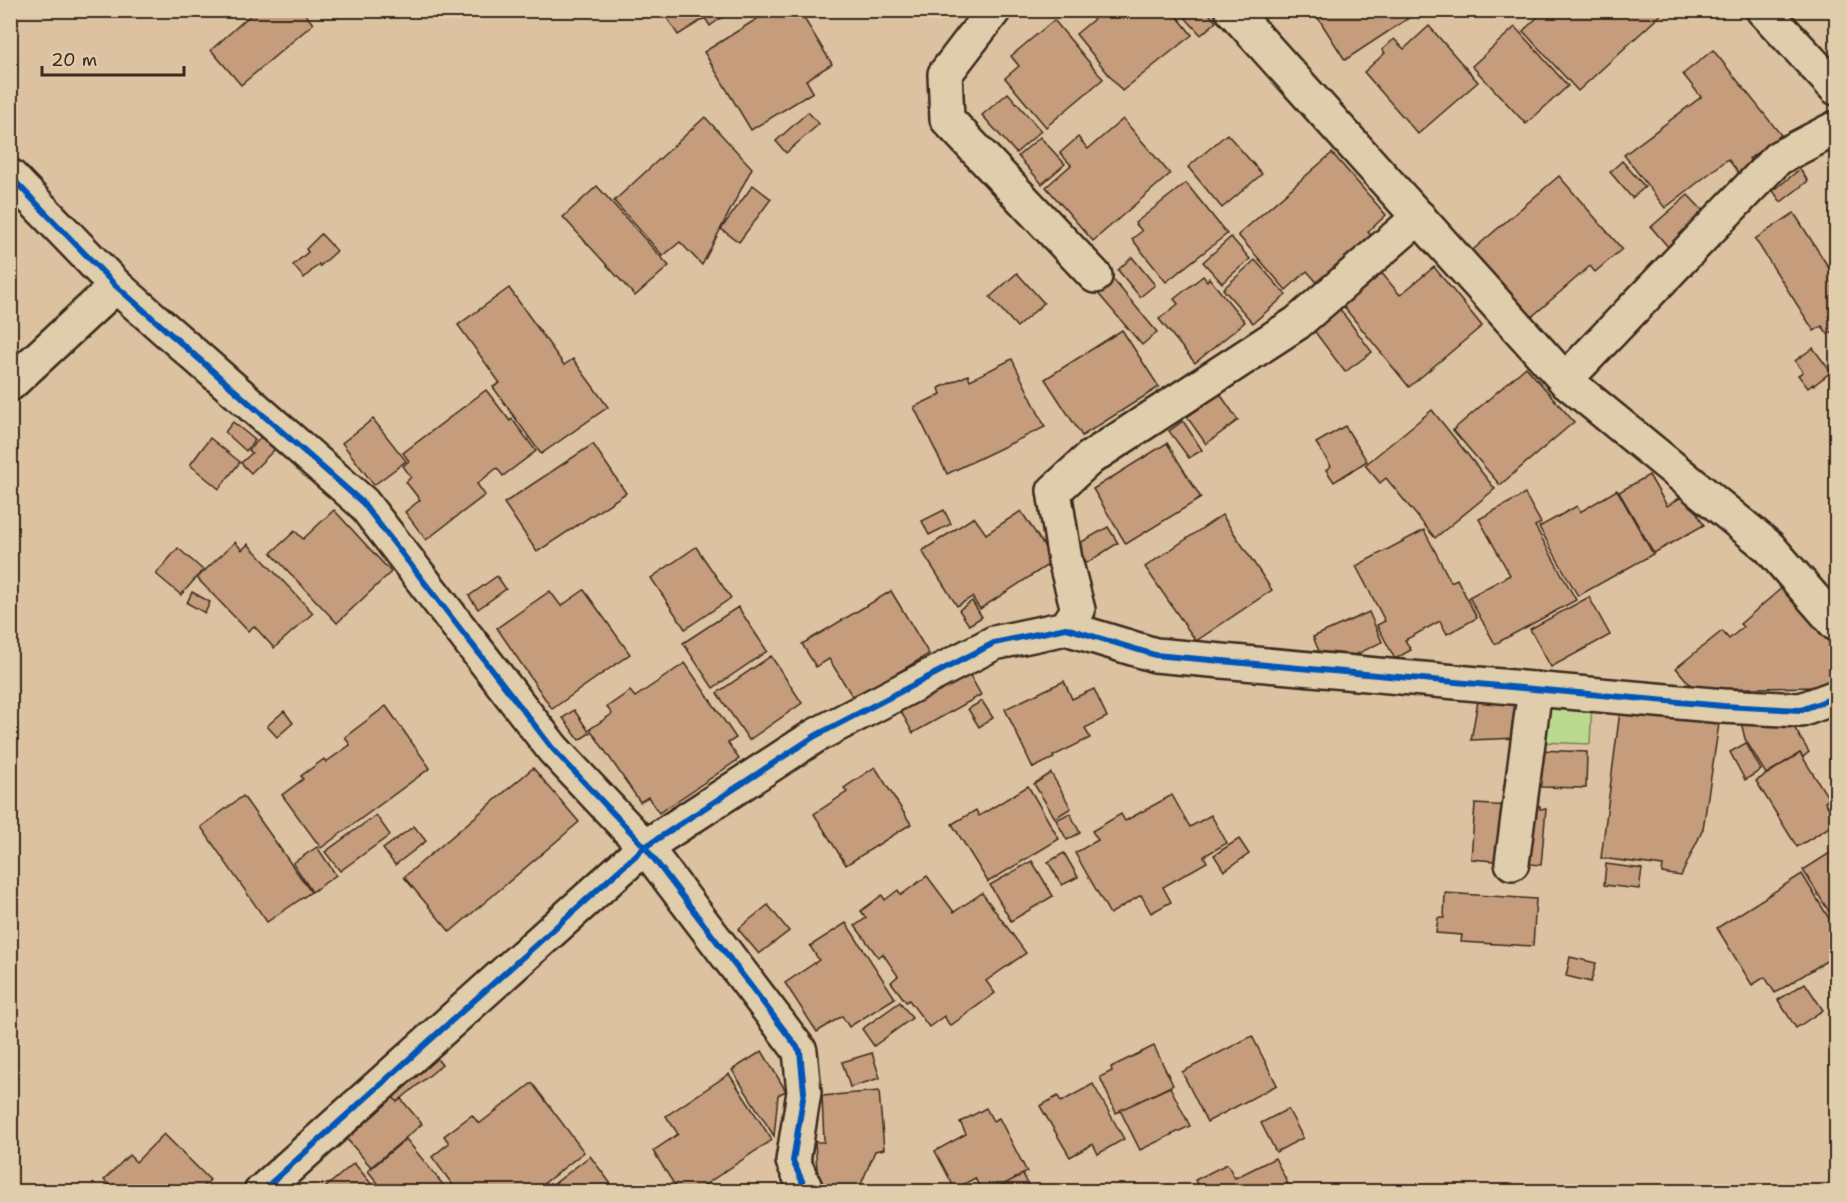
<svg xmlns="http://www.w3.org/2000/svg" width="1847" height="1202" font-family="'Shantell Sans',sans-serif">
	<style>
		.green { fill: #bcd990; stroke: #7c8257; stroke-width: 1.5 }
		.building { fill: #c59c7c; stroke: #3b2a1e; stroke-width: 1.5 }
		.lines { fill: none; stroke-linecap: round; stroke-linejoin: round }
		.street-casing { stroke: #3b2a1e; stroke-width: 38 }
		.secondary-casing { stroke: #3b2a1e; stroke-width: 38 }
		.street { stroke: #e0cdab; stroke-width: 33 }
		.secondary { stroke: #e0cdab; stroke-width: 33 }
		.cycleway-casing { stroke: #e0cdab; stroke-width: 10 }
		.cycleway { stroke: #0057b8; stroke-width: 6 }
	</style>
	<rect width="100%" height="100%" fill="#dcc2a0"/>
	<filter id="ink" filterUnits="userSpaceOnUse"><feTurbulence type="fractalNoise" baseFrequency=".0167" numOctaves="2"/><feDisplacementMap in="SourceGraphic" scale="12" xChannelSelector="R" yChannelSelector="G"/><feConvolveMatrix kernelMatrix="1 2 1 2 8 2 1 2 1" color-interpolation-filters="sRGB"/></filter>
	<g filter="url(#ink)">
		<path class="green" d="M1545 700 1592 702 1590 744 1543 742Z"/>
		<g class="building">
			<path d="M256 10H302L313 24 241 85 211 50Z"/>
			<path d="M662 10H732L710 26 705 18 678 35Z"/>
			<path d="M771 10H799L832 64 806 80 813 92 751 130 704 52Z"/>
			<path d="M1105 10H1172L1192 35 1122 91 1076 34Z"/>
			<path d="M1184 10H1206L1216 22 1201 35 1181 13Z"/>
			<path d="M1313 10H1421L1345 60Z"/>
			<path d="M1545 10H1666L1578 91 1523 31Z"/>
			<path d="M1054 20 1103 79 1046 127 1005 78 1019 66 1011 56Z"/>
			<path d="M1429 26 1478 82 1418 134 1364 72 1385 53 1382 50 1394 39 1404 49Z"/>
			<path d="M1515 27 1568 86 1526 124 1472 66Z"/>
			<path d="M1713 50 1781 135 1749 159 1756 168 1743 179 1728 159 1665 208 1624 155 1701 97 1683 74Z"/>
			<path d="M1008 93 1041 131 1016 153 982 115Z"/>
			<path d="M808 112 819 124 786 153 776 141Z"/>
			<path d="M705 117 752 168 702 265 680 242 663 256 614 201Z"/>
			<path d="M1123 119 1170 174 1093 241 1046 187 1071 165 1060 153 1078 137 1088 149Z"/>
			<path d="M1227 134 1262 174 1222 208 1188 167Z"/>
			<path d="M1040 137 1065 164 1042 184 1018 156Z"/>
			<path d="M1332 153 1386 215 1368 232 1375 240 1322 288 1307 271 1286 290 1238 235Z"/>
			<path d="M1622 161 1645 187 1632 198 1610 172Z"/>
			<path d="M1800 169 1808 181 1781 202 1773 191Z"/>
			<path d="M1559 176 1622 249 1595 272 1590 266 1528 320 1468 254Z"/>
			<path d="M1186 183 1227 234 1166 282 1132 239 1142 231 1135 223Z"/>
			<path d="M753 185 771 199 739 242 721 229Z"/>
			<path d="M597 186 669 266 635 296 563 217Z"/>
			<path d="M1688 195 1707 215 1669 248 1651 227Z"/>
			<path d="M1794 213 1836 279V330L1828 334 1822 326 1814 331 1755 239Z"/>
			<path d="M321 234 337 251 320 266 319 264 304 278 293 265 308 252 306 249Z"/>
			<path d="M1231 237 1250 259 1222 283 1203 262Z"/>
			<path d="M1132 257 1155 285 1140 297 1118 270Z"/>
			<path d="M1255 260 1286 295 1253 323 1223 289Z"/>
			<path d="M1375 265 1400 295 1434 267 1482 326 1409 387 1335 296Z"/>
			<path d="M1017 273 1044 303 1017 327 990 297Z"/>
			<path d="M1203 276 1207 281 1209 278 1245 322 1195 363 1159 319 1178 304 1174 299Z"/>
			<path d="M1112 278 1157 332 1142 345 1096 291Z"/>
			<path d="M509 288 564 365 573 359 608 407 541 454 493 387 500 383 458 325Z"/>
			<path d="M1339 308 1372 352 1345 372 1312 328Z"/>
			<path d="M1122 330 1159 387 1082 436 1045 379Z"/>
			<path d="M1813 348 1831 372 1814 385 1813 384 1808 388 1798 375 1803 372 1795 361Z"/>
			<path d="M1012 359 1045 427 947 474 914 407 941 394 939 388 968 375 970 380Z"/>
			<path d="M1526 367 1574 422 1500 485 1453 430Z"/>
			<path d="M486 390 510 421 512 419 536 451 503 476 497 468 477 484 485 495 426 540 405 512 420 500 406 482 411 477 403 466 409 461 403 453Z"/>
			<path d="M1220 394 1238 420 1206 444 1187 417Z"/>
			<path d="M1432 410 1495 489 1435 538 1386 478 1380 483 1365 465Z"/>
			<path d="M373 419 406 461 374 485 342 443Z"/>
			<path d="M1183 421 1202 450 1189 458 1169 431Z"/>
			<path d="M233 422 255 440 246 451 225 432Z"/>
			<path d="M1345 426 1367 461 1334 482 1326 470 1331 466 1316 443Z"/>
			<path d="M262 436 275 449 251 473 241 463 252 453 249 450Z"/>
			<path d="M210 438 240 462 219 489 190 465Z"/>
			<path d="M1167 443 1201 498 1126 544 1093 489Z"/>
			<path d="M593 444 626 493 537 552 504 503Z"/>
			<path d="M1649 475 1667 506 1686 494 1704 525 1654 553 1619 492Z"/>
			<path d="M1617 490 1653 554 1578 596 1539 527 1577 506 1580 512Z"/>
			<path d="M1525 494 1541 523 1535 526 1576 600 1495 644 1469 597 1510 575 1479 519Z"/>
			<path d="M334 510 391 572 337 623 271 553 295 531 303 539Z"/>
			<path d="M944 510 951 524 929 535 922 521Z"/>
			<path d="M1021 511 1054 561 980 609 972 597 957 606 922 551 974 517 986 534Z"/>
			<path d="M1222 515 1272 590 1196 641 1145 567Z"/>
			<path d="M1108 527 1118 543 1087 563 1076 545Z"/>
			<path d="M1424 530 1451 582 1457 579 1477 618 1447 634 1440 621 1405 640 1411 650 1395 659 1377 625 1385 621 1356 566Z"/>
			<path d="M235 542 242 550 248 544 313 613 274 648 254 626 248 631 197 578Z"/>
			<path d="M696 547 731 598 685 629 651 578Z"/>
			<path d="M178 548 203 570 181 595 156 574Z"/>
			<path d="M497 576 506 589 478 609 469 596Z"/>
			<path d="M1784 586 1836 651V673L1821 687 1694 689 1676 668 1722 631 1729 639 1743 627 1740 624Z"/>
			<path d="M584 590 630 654 552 709 497 628 550 591 561 606Z"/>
			<path d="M891 591 929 654 854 699 829 659 816 667 802 644Z"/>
			<path d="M192 592 210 602 205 613 187 603Z"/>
			<path d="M1589 597 1610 635 1551 667 1530 629Z"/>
			<path d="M972 601 982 617 969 625 959 610Z"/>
			<path d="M738 607 767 651 713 688 683 643Z"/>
			<path d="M1369 612 1382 642 1351 657 1321 656 1313 637Z"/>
			<path d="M771 656 802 703 749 740 717 693Z"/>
			<path d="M685 663 736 738 728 743 739 759 659 813 648 797 640 802 590 729 612 714 607 707 630 691 635 697Z"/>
			<path d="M966 668 981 695 913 733 898 706Z"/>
			<path d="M1064 681 1072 699 1094 689 1107 717 1085 728 1090 738 1053 756 1054 758 1033 768 1005 709Z"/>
			<path d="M1479 695 1526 696 1518 738 1471 740Z"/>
			<path d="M982 701 993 718 979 727 968 709Z"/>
			<path d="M386 706 430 768 321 848 282 795 303 779 301 776 324 759 326 762 350 745 345 737Z"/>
			<path d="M574 710 590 733 579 740 563 718Z"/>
			<path d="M284 711 293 723 277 737 267 726Z"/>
			<path d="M1620 711 1719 724 1703 829 1681 876 1662 873 1663 866 1601 858Z"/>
			<path d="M1741 722H1791L1809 752 1803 757 1800 753 1766 774 1745 739Z"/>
			<path d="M1746 743 1761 770 1745 780 1730 752Z"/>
			<path d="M1538 750 1587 752 1586 788 1539 787Z"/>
			<path d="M1800 753 1829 799 1825 802 1836 819V823L1797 847 1756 781Z"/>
			<path d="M875 767 911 824 846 865 814 814 847 792 844 788Z"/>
			<path d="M533 768 579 822 450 932 404 877Z"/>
			<path d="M1051 773 1071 808 1055 818 1034 784Z"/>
			<path d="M1028 786 1059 839 988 882 952 824 976 810 979 816Z"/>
			<path d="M1172 795 1190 827 1211 815 1227 843 1204 856 1207 862 1163 887 1171 902 1151 913 1141 895 1110 914 1075 853 1098 840 1092 831 1121 814 1125 821Z"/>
			<path d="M243 796 311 892 267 922 201 827Z"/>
			<path d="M1836 798V815L1829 804Z"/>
			<path d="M1511 803 1540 806V809H1546L1541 865 1471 859 1475 804 1511 806Z"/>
			<path d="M1070 813 1080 833 1067 840 1056 820Z"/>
			<path d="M376 815 390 835 340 871 325 852Z"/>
			<path d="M414 826 426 841 395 865 383 849Z"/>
			<path d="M1239 839 1249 854 1224 871 1214 855Z"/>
			<path d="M317 847 336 875 312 892 293 863Z"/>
			<path d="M1836 849V923L1803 870Z"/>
			<path d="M1064 853 1078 877 1062 885 1048 862Z"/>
			<path d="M1032 861 1053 896 1011 921 990 885Z"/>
			<path d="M1606 864 1642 869 1639 889 1604 885Z"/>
			<path d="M1802 874 1836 930V955L1775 993 1765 977 1752 985 1717 928Z"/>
			<path d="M927 876 954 912 982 893 1026 953 986 981 995 993 950 1026 944 1016 929 1027 909 1000 906 1002 891 982 898 976 883 954 878 957 855 926 866 918 861 911 882 895 885 900 898 890 901 895Z"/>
			<path d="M1445 893 1536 899 1533 946 1461 942 1462 935 1436 933 1438 918H1444Z"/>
			<path d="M768 905 789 931 759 954 738 929Z"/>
			<path d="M846 923 895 998 849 1027 842 1016 817 1032 785 983 819 960 810 946Z"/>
			<path d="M1570 957 1596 963 1591 982 1566 976Z"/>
			<path d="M1805 983 1823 1010 1796 1028 1778 1000Z"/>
			<path d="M900 1002 912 1018 874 1046 862 1029Z"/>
			<path d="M1252 1036 1277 1085 1207 1122 1182 1072Z"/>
			<path d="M1154 1046 1173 1085 1116 1113 1100 1077 1112 1071 1111 1067Z"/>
			<path d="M429 1049 442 1065 397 1102 383 1088Z"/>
			<path d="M762 1051 786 1091 778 1095 774 1136 732 1070Z"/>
			<path d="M872 1053 880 1078 850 1087 842 1062Z"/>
			<path d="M729 1074 772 1140 694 1192H679L653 1151 678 1134 666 1116Z"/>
			<path d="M532 1083 584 1152 533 1192H458L432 1157 449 1143 444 1136 472 1115 479 1124Z"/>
			<path d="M1093 1084 1124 1139 1098 1154 1093 1144 1070 1157 1040 1106 1058 1096 1061 1102Z"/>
			<path d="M1170 1087 1190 1126 1140 1150 1120 1110Z"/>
			<path d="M879 1091 884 1149 875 1151 859 1189 823 1192 822 1183H818L815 1142H824L822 1096Z"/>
			<path d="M393 1097 397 1102 401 1099 422 1124 371 1167 346 1138Z"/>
			<path d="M986 1108 993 1121 999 1118 1027 1172 991 1192H982L975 1178 955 1189 935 1151 966 1134 960 1122Z"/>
			<path d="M1288 1109 1303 1138 1276 1152 1261 1123Z"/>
			<path d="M164 1134 210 1180 198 1192H103L109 1185 104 1180 129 1155 136 1162Z"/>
			<path d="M406 1139 449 1192H385L368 1171Z"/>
			<path d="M590 1156 617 1192H552L549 1188Z"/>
			<path d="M1275 1158 1292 1192H1201L1195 1180 1227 1164 1235 1178Z"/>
			<path d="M354 1163 378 1192H320Z"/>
			<path d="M1023 1174 1032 1192H992V1191Z"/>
		</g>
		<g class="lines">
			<defs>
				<g id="street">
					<path d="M994 10 945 74 947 119 1095 276"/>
					<path d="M1232 10 1565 380 1769 547 1836 624"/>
					<path d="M10 176 116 286 363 503 553 749 645 847 800 1051 804 1092 793 1161 807 1192"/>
					<path d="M1565 380 1778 158 1836 128"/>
					<path d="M10 384 116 286"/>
					<path d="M1066 628 1078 610 1065 560 1054 491 1090 458 1297 323 1419 217"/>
					<path d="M1512 863 1535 689"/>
					<path d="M261 1192 645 847 815 736 994 643 1066 628 1155 655 1723 706 1801 710 1836 697"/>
				</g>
				<path id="secondary" d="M1763 10 1836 88"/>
			</defs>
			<use href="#street" class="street-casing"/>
			<use href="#secondary" class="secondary-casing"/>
			<use href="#street" class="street"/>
			<use href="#secondary" class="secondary"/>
			<defs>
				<g id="cycleway">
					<path d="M10 176 116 286 363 503 553 749 645 847 800 1051 804 1092 793 1161 807 1192"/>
					<path d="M261 1192 645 847 815 736 994 643 1066 628 1155 655 1723 706 1801 710 1836 697"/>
				</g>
			</defs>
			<use href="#cycleway" class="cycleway-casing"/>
			<use href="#cycleway" class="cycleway"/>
		</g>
	</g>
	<rect width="1847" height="1202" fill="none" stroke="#e0cdab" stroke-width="36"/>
	<rect x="18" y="18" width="1811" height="1166" fill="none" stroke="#3b2a1e" stroke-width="2" filter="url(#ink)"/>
	<path d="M42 66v9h142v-9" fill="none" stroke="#3b2a1e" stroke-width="3"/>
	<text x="51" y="66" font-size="18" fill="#3b2a1e" stroke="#e0cdab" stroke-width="4.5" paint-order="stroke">20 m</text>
</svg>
